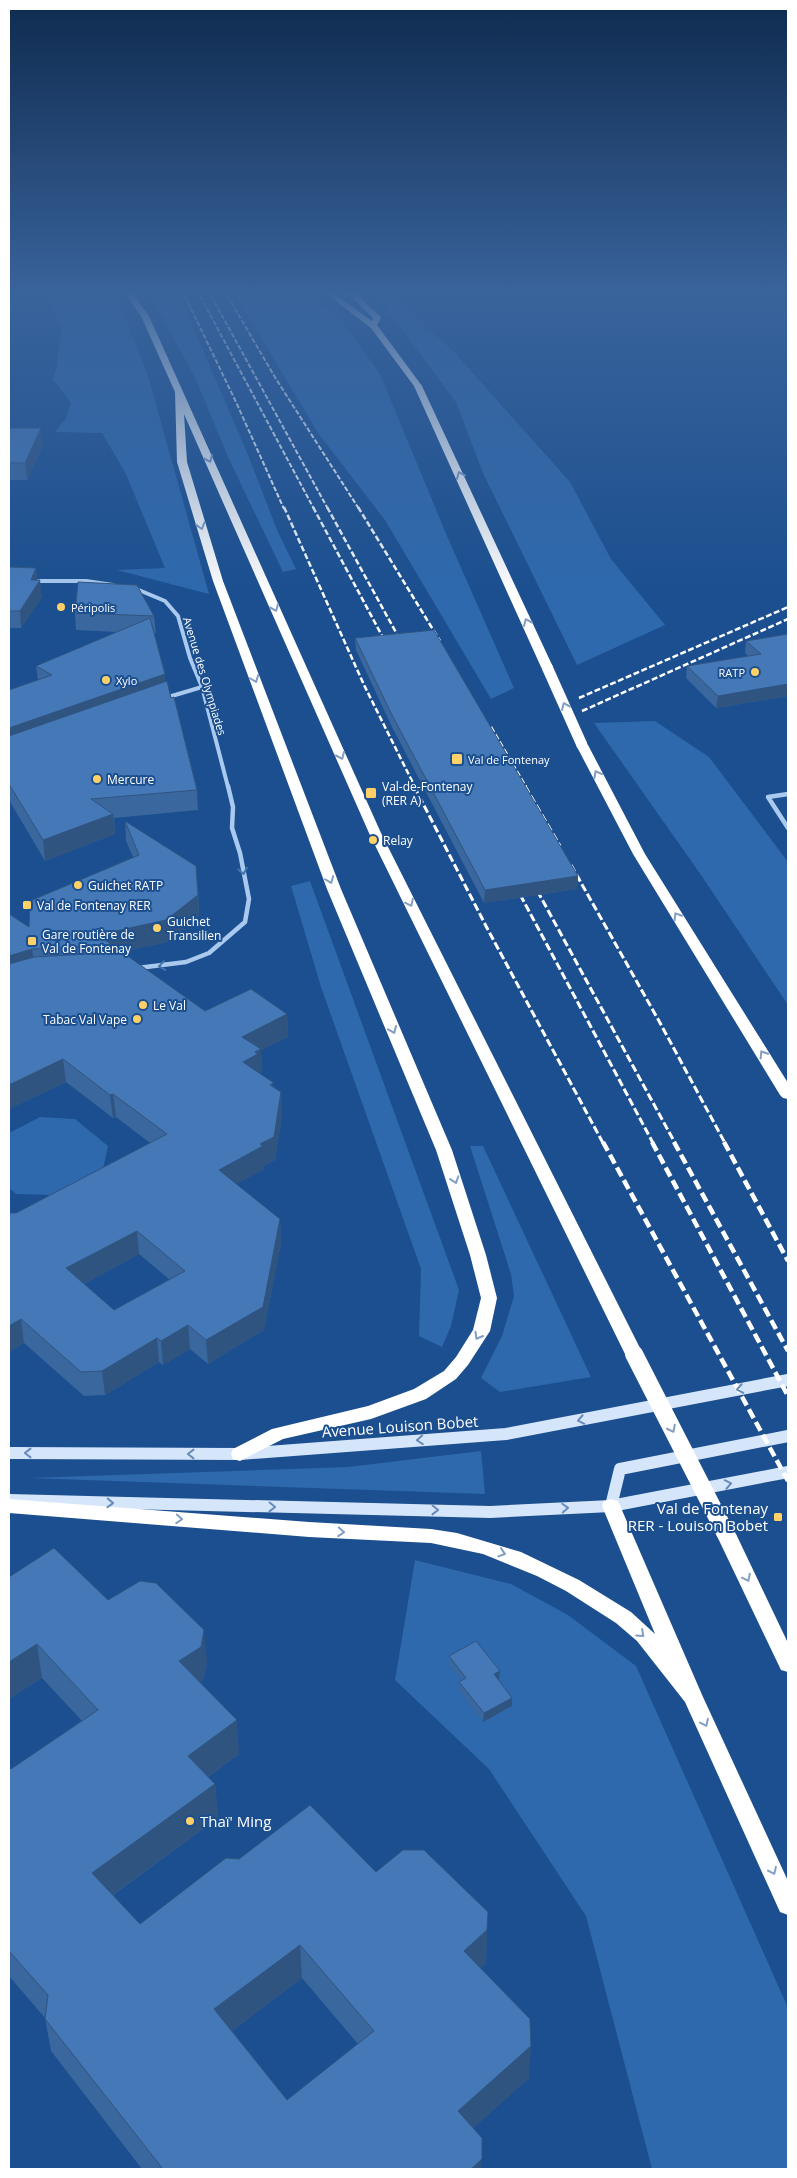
<svg xmlns="http://www.w3.org/2000/svg" width="797" height="2178" font-family="'Open Sans',sans-serif">
	<style>
		.green { fill: #2e69ad }
		.lines { fill: none; stroke-linecap: round; stroke-linejoin: round }
		.minor-far1 { stroke: #a9c9ee; stroke-width: 4 }
		.minor { stroke: #a9c9ee; stroke-width: 4.5 }
		.secondary { stroke: #d6e6fa; stroke-width: 12 }
		.motorway { fill: #fff; fill-rule: evenodd }
		.rail-far3 { stroke: #fff; stroke-width: 2; stroke-dasharray: 5 2; stroke-linecap: butt }
		.rail-far2 { stroke: #fff; stroke-width: 2.5; stroke-dasharray: 6 2.5; stroke-linecap: butt }
		.rail-far1 { stroke: #fff; stroke-width: 3; stroke-dasharray: 8 3; stroke-linecap: butt }
		.rail { stroke: #fff; stroke-width: 4.5; stroke-dasharray: 10 4.5; stroke-linecap: butt }
		.motorway-bridge-far1 { stroke: #fff; stroke-width: 11 }
		.motorway-bridge { stroke: #fff; stroke-width: 18 }
		.wall { fill: #3a679d; fill-rule: evenodd }
		.shaded-wall { fill: #305480 }
		.building { fill: #4478b7; stroke: #305480; fill-rule: evenodd }
		.oneway { stroke: #829ec1 }
		.oneway2 { stroke: #4674ac }
		.oneway3 { stroke: #668bba }
		.poi-dot { fill: #ffd166; stroke: #1b4f8f; stroke-width: 2 }
		.labels { text-anchor: middle; dominant-baseline: central; stroke-width: 4; stroke-linejoin: round; paint-order: stroke }
		.far-poi-label { font-size: 11px; fill: #fff; stroke: #1b4f8f; text-anchor: start }
		.far-street-label { font-size: 11px; fill: #fff; stroke: #1b4f8f }
		.poi-label { font-size: 12px; fill: #fff; stroke: #1b4f8f; text-anchor: start }
		.near-street-label { font-size: 15px; fill: #fff; stroke: #1b4f8f }
		.near-poi-label { font-size: 15px; fill: #fff; stroke: #1b4f8f; text-anchor: end }
	</style>
	<rect width="100%" height="100%" fill="#1b4f8f"/>
	<g class="green">
		<path d="M46 290H107L124 314 148 376 209 594 117 570 165 568 126 474 102 433 55 432 66 418 71 403 53 379 57 366 61 329Z"/>
		<path d="M144 290H177L248 455 277 530 296 569 283 572 228 457 195 377 151 297Z"/>
		<path d="M233 290H301L343 322 380 374 447 536 514 688 491 699 385 520 318 433Z"/>
		<path d="M372 290H387L455 353 570 482 611 559 665 625 577 665 483 473 456 402Z"/>
		<path d="M655 721 709 757 788 862V1005L701 875 594 723Z"/>
		<path d="M310 881 459 1290 451 1326 442 1347 419 1336 421 1269 321 987 291 886Z"/>
		<path d="M40 1117 75 1119 108 1146 103 1169 52 1195 16 1194 9 1188V1133Z"/>
		<path d="M470 1146H483L591 1377 500 1392 481 1378 502 1336 514 1296 511 1274Z"/>
		<path d="M481 1451 485 1494 29 1478 348 1467Z"/>
		<path d="M415 1560 511 1584 568 1615 636 1666 788 2008V2169H652L586 1916 489 1769 395 1680Z"/>
	</g>
	<g class="lines">
		<g class="minor-far1">
			<path d="M34 581H86L113 585"/>
			<path d="M134 588 165 601 178 616 190 658 202 687 228 787"/>
			<path d="M165 698 202 687"/>
		</g>
		<g class="minor">
			<path d="M788 794 768 797 788 828"/>
			<path d="M138 968 186 962 209 953 245 922 249 899 240 853 232 828 233 807 228 786"/>
		</g>
		<g class="secondary">
			<path d="M9 1453 240 1454 506 1434 788 1380"/>
			<path d="M9 1500 490 1512 611 1506 788 1472"/>
			<path d="M611 1506 620 1469 788 1436"/>
		</g>
		<g class="motorway">
			<path d="M122 290H130L149 316 381 833 643 1354 640 1358 634 1360 628 1358 625 1354 369 833 184 414 187 462 223 581 341 889 452 1150 486 1255 497 1298 490 1331 468 1365 456 1379 426 1399 371 1419 283 1439 240 1461 233 1459 231 1454 233 1449 272 1429 368 1406 414 1389 444 1371 456 1357 473 1330 481 1298 470 1255 436 1150 327 889 213 581 177 462 175 392 141 316Z"/>
			<path d="M321 290H329L372 321 373 318 344 290H352L380 316 381 318 377 325 422 386 553 667 551 669H543L541 667 414 386 371 328Z"/>
			<path d="M582 741 588 745 645 854 788 1083V1099L783 1098 780 1095 633 854 576 745Z"/>
			<path d="M9 1499 309 1522 431 1529 457 1533 521 1552 579 1580 631 1612 655 1634 602 1506 604 1501 611 1499 618 1501 703 1697 788 1881V1915L780 1912 685 1702 637 1641 616 1623 566 1591 537 1576 483 1554 431 1543 309 1537 9 1513Z"/>
			<path d="M726 1527 733 1529 736 1534 788 1643V1672L781 1670 716 1534 719 1529Z"/>
		</g>
		<g class="rail-far3">
			<path d="M182 290 236 402 284 509"/>
			<path d="M197 290 314 509"/>
			<path d="M208 290 328 509"/>
			<path d="M224 290 276 379 359 509"/>
		</g>
		<g class="rail-far2">
			<path d="M284 507 364 685 415 787"/>
			<path d="M313 507 388 647"/>
			<path d="M327 507 404 647"/>
			<path d="M358 507 440 641"/>
			<path d="M579 698 788 607"/>
			<path d="M582 711 788 619"/>
			<path d="M491 727 526 787"/>
		</g>
		<g class="rail-far1">
			<path d="M414 786 487 928 603 1143"/>
			<path d="M525 786 560 846"/>
			<path d="M571 865 659 1021 725 1143"/>
			<path d="M532 881 675 1143"/>
			<path d="M515 885 653 1143"/>
		</g>
		<g class="rail">
			<path d="M603 1142 788 1481"/>
			<path d="M652 1142 788 1396"/>
			<path d="M674 1142 788 1351"/>
			<path d="M724 1142 788 1261"/>
		</g>
		<path class="motorway-bridge-far1" d="M547 667 582 745"/>
		<path class="motorway-bridge" d="M634 1354 726 1534"/>
	</g>
	<g class="wall">
		<path d="M9 428 43 445 27 480H9Z"/>
		<path d="M9 567 36 568 37 580 42 597 21 628H9Z"/>
		<path d="M75 613 154 616 156 633H154L165 682 197 790 198 810 114 818 115 834 45 861 9 800V690L38 680 36 666 117 632 76 630Z"/>
		<path d="M788 634V696L716 708 686 678 687 666 748 656 745 653 746 641Z"/>
		<path d="M355 638 578 876 577 889 484 903 392 727 356 650Z"/>
		<path d="M125 821 198 887 199 916 167 942 121 952 205 1011 287 1014 288 1037 261 1050 262 1072 259 1073 274 1087 281 1092 282 1115 275 1160 264 1166V1169L236 1184 280 1219 281 1243 264 1330 208 1364 190 1349 163 1365 159 1362 105 1395 84 1396 24 1343 9 1352 16 1213 150 1143 116 1117 113 1118 66 1082 9 1109 29 927 133 857 126 841ZM139 1254 170 1280 114 1310 84 1284Z"/>
		<path d="M9 1577 108 1600 207 1663 203 1680 200 1682 239 1754 208 1777 215 1784 218 1818 113 1895 140 1924 376 1872 487 1930 486 1963 480 1968 529 2078 473 2128 481 2169H142L51 2051 45 2018 9 1976V1767L11 1769 82 1721 42 1678 9 1699ZM302 1978 358 2044 287 2100 232 2031Z"/>
		<path d="M449 1656 500 1671 499 1679 498 1680 512 1706 483 1722 459 1690V1682L462 1680 449 1664Z"/>
	</g>
	<g class="shaded-wall">
		<path d="M41 428 43 445 27 480 25 463Z"/>
		<path d="M36 568 38 584 40 580 42 597 21 628 20 611Z"/>
		<path d="M165 674 166 693 9 749V728Z"/>
		<path d="M788 684V696L716 708 718 696Z"/>
		<path d="M113 814 115 834 45 861 43 840Z"/>
		<path d="M196 866 199 916 167 942 113 954 112 945 98 935Z"/>
		<path d="M578 876 577 889 484 903 485 890Z"/>
		<path d="M32 949 35 971 9 979V956Z"/>
		<path d="M287 1014 288 1037 261 1050 262 1072 244 1084 242 1037Z"/>
		<path d="M63 1059 66 1082 9 1109V1085Z"/>
		<path d="M281 1092 282 1115 275 1160 264 1166V1169L220 1193 219 1170 260 1144Z"/>
		<path d="M113 1094 116 1117 113 1118 110 1095Z"/>
		<path d="M280 1219 281 1243 264 1330 208 1364 206 1340Z"/>
		<path d="M137 1231 139 1254 69 1292 66 1268Z"/>
		<path d="M21 1319 24 1343 9 1352V1326Z"/>
		<path d="M188 1325 190 1349 163 1365 161 1341Z"/>
		<path d="M157 1338 159 1362 105 1395 102 1371Z"/>
		<path d="M204 1630 207 1663 203 1680 183 1695 179 1661Z"/>
		<path d="M37 1644 42 1678 9 1699V1662Z"/>
		<path d="M500 1671 499 1679 494 1682V1674Z"/>
		<path d="M512 1698V1706L483 1722 484 1713Z"/>
		<path d="M237 1720 239 1754 191 1789 188 1756Z"/>
		<path d="M215 1784 218 1818 97 1906 92 1873Z"/>
		<path d="M487 1930 486 1963 463 1984 464 1951Z"/>
		<path d="M300 1945 302 1978 217 2042 214 2009Z"/>
		<path d="M531 2046 529 2078 457 2143 458 2111Z"/>
		<path d="M482 2159 481 2169H471Z"/>
	</g>
	<g class="building">
		<path d="M9 428H41L25 463H9Z"/>
		<path d="M9 567 36 568 31 580H40L20 611H9Z"/>
		<path d="M78 582 137 585 154 616 75 613Z"/>
		<path d="M150 618 165 674 9 728V690L52 675 36 666Z"/>
		<path d="M434 630 578 876 485 890 392 715 355 638Z"/>
		<path d="M788 634V684L718 696 687 666 761 654 746 641Z"/>
		<path d="M167 681 171 698 174 697 197 790 91 799 113 814 43 840 9 784V736Z"/>
		<path d="M125 821 196 866 198 895 166 920 98 935 112 945 32 949 9 956V914L29 927 30 901 139 855Z"/>
		<path d="M122 952 205 1011 251 989 287 1014 242 1037 261 1049 255 1052 258 1054 243 1062 274 1083 270 1085 281 1092 274 1137 260 1144 263 1146 219 1170 280 1219 263 1307 206 1340 188 1325 161 1341 157 1338 102 1371 81 1372 21 1319 9 1326V1213H16L167 1134 113 1094 110 1095 63 1059 9 1085V964L34 957ZM137 1231 185 1271 114 1310 66 1268Z"/>
		<path d="M54 1548 108 1600 140 1581 156 1583 204 1630 201 1647 179 1661 237 1720 188 1756 215 1784 92 1873 140 1924 226 1858 239 1859 310 1805 376 1872 403 1850H424L488 1912 487 1930 464 1951 530 2019 531 2046 458 2111 482 2138V2159L471 2169H163L45 2019 48 1995 9 1951V1767L11 1769 98 1710 37 1644 9 1662V1577ZM300 1945 374 2031 287 2100 214 2009Z"/>
		<path d="M476 1641 500 1671 494 1674 512 1698 484 1713 459 1682 466 1678 449 1656Z"/>
	</g>
	<defs><path id="oneway-chevron" d="M-2-3.5L2.5 0L-2 3.5" fill="none" stroke-width="1.6" stroke-linecap="round" stroke-linejoin="round" transform="scale(1.25)"/></defs>
	<g class="oneway">
		<use href="#oneway-chevron" transform="translate(209 459) rotate(66)"/>
		<use href="#oneway-chevron" transform="translate(460 475) rotate(-114)"/>
		<use href="#oneway-chevron" transform="translate(201 526) rotate(73)"/>
		<use href="#oneway-chevron" transform="translate(275 608) rotate(66)"/>
		<use href="#oneway-chevron" transform="translate(527 622) rotate(-114)"/>
		<use href="#oneway-chevron" transform="translate(255 679) rotate(69)"/>
		<use href="#oneway-chevron" transform="translate(565 706) rotate(-114)"/>
		<use href="#oneway-chevron" transform="translate(341 756) rotate(66)"/>
		<use href="#oneway-chevron" transform="translate(597 774) rotate(-118)"/>
		<use href="#oneway-chevron" transform="translate(330 880) rotate(69)"/>
		<use href="#oneway-chevron" transform="translate(410 903) rotate(64)"/>
		<use href="#oneway-chevron" transform="translate(677 916) rotate(-122)"/>
		<use href="#oneway-chevron" transform="translate(393 1030) rotate(67)"/>
		<use href="#oneway-chevron" transform="translate(763 1054) rotate(-122)"/>
		<use href="#oneway-chevron" transform="translate(455 1180) rotate(71)"/>
		<use href="#oneway-chevron" transform="translate(478 1336) rotate(120)"/>
		<use href="#oneway-chevron" transform="translate(672 1429) rotate(63)"/>
		<use href="#oneway-chevron" transform="translate(179 1519) rotate(4)"/>
		<use href="#oneway-chevron" transform="translate(341 1532) rotate(4)"/>
		<use href="#oneway-chevron" transform="translate(502 1553) rotate(18)"/>
		<use href="#oneway-chevron" transform="translate(747 1578) rotate(64)"/>
		<use href="#oneway-chevron" transform="translate(641 1634) rotate(42)"/>
		<use href="#oneway-chevron" transform="translate(705 1723) rotate(65)"/>
		<use href="#oneway-chevron" transform="translate(773 1871) rotate(65)"/>
	</g>
	<g class="oneway2">
		<use href="#oneway-chevron" transform="translate(243 871) rotate(79)"/>
		<use href="#oneway-chevron" transform="translate(162 966) rotate(171)"/>
	</g>
	<g class="oneway3">
		<use href="#oneway-chevron" transform="translate(740 1389) rotate(169)"/>
		<use href="#oneway-chevron" transform="translate(581 1420) rotate(169)"/>
		<use href="#oneway-chevron" transform="translate(420 1440) rotate(176)"/>
		<use href="#oneway-chevron" transform="translate(28 1453) rotate(-180)"/>
		<use href="#oneway-chevron" transform="translate(191 1454) rotate(-180)"/>
		<use href="#oneway-chevron" transform="translate(728 1484) rotate(-11)"/>
		<use href="#oneway-chevron" transform="translate(110 1503) rotate(2)"/>
		<use href="#oneway-chevron" transform="translate(272 1507) rotate(1)"/>
		<use href="#oneway-chevron" transform="translate(565 1508) rotate(-3)"/>
		<use href="#oneway-chevron" transform="translate(435 1510) rotate(1)"/>
	</g>
	<linearGradient id="sky" x2="0" y2="1"><stop stop-color="#0f2b4f"/><stop offset="0.49" stop-color="#39639b"/><stop offset="1" stop-color="#39639b" stop-opacity="0"/></linearGradient>
	<rect width="797" height="595" fill="url(#sky)"/>
	<g class="poi-dot">
		<circle cx="61" cy="607" r="5"/>
		<circle cx="755" cy="672" r="5"/>
		<circle cx="106" cy="680" r="5"/>
		<rect x="451" y="753" width="12" height="12" rx="2.5"/>
		<circle cx="97" cy="779" r="5"/>
		<rect x="365" y="787" width="12" height="12" rx="2.5"/>
		<circle cx="373" cy="840" r="5"/>
		<circle cx="78" cy="885" r="5"/>
		<rect x="22" y="900" width="10" height="10" rx="2.5"/>
		<circle cx="157" cy="928" r="5"/>
		<rect x="27" y="936" width="10" height="10" rx="2.5"/>
		<circle cx="143" cy="1005" r="5"/>
		<circle cx="137" cy="1019" r="5"/>
		<rect x="773" y="1512" width="10" height="10" rx="2.5"/>
		<circle cx="190" cy="1821" r="5"/>
	</g>
	<g class="labels">
		<g class="far-poi-label">
			<text x="71" y="607">Péripolis</text>
			<text x="745" y="672" text-anchor="end">RATP</text>
			<text x="116" y="680">Xylo</text>
			<text x="468" y="759">Val de Fontenay</text>
		</g>
		<g class="far-street-label">
			<text transform="translate(205 676) rotate(73)">Avenue des Olympiades</text>
		</g>
		<g class="poi-label">
			<text x="107" y="779">Mercure</text>
			<text x="382" y="786">Val-de-Fontenay<tspan x="382" dy="14">(RER A)</tspan></text>
			<text x="383" y="840">Relay</text>
			<text x="88" y="885">Guichet RATP</text>
			<text x="37" y="905">Val de Fontenay RER</text>
			<text x="167" y="921">Guichet<tspan x="167" dy="14">Transilien</tspan></text>
			<text x="42" y="934">Gare routière de<tspan x="42" dy="14">Val de Fontenay</tspan></text>
			<text x="153" y="1005">Le Val</text>
			<text x="127" y="1019" text-anchor="end">Tabac Val Vape</text>
		</g>
		<g class="near-street-label">
			<text transform="translate(400 1426) rotate(-4)">Avenue Louison Bobet</text>
		</g>
		<g class="near-poi-label">
			<text x="768" y="1508">Val de Fontenay<tspan x="768" dy="17">RER - Louison Bobet</tspan></text>
			<text x="200" y="1821" text-anchor="start">Thaï' Ming</text>
		</g>
	</g>
	<rect width="797" height="2178" fill="none" stroke="#ffffff" stroke-width="20"/>
</svg>
